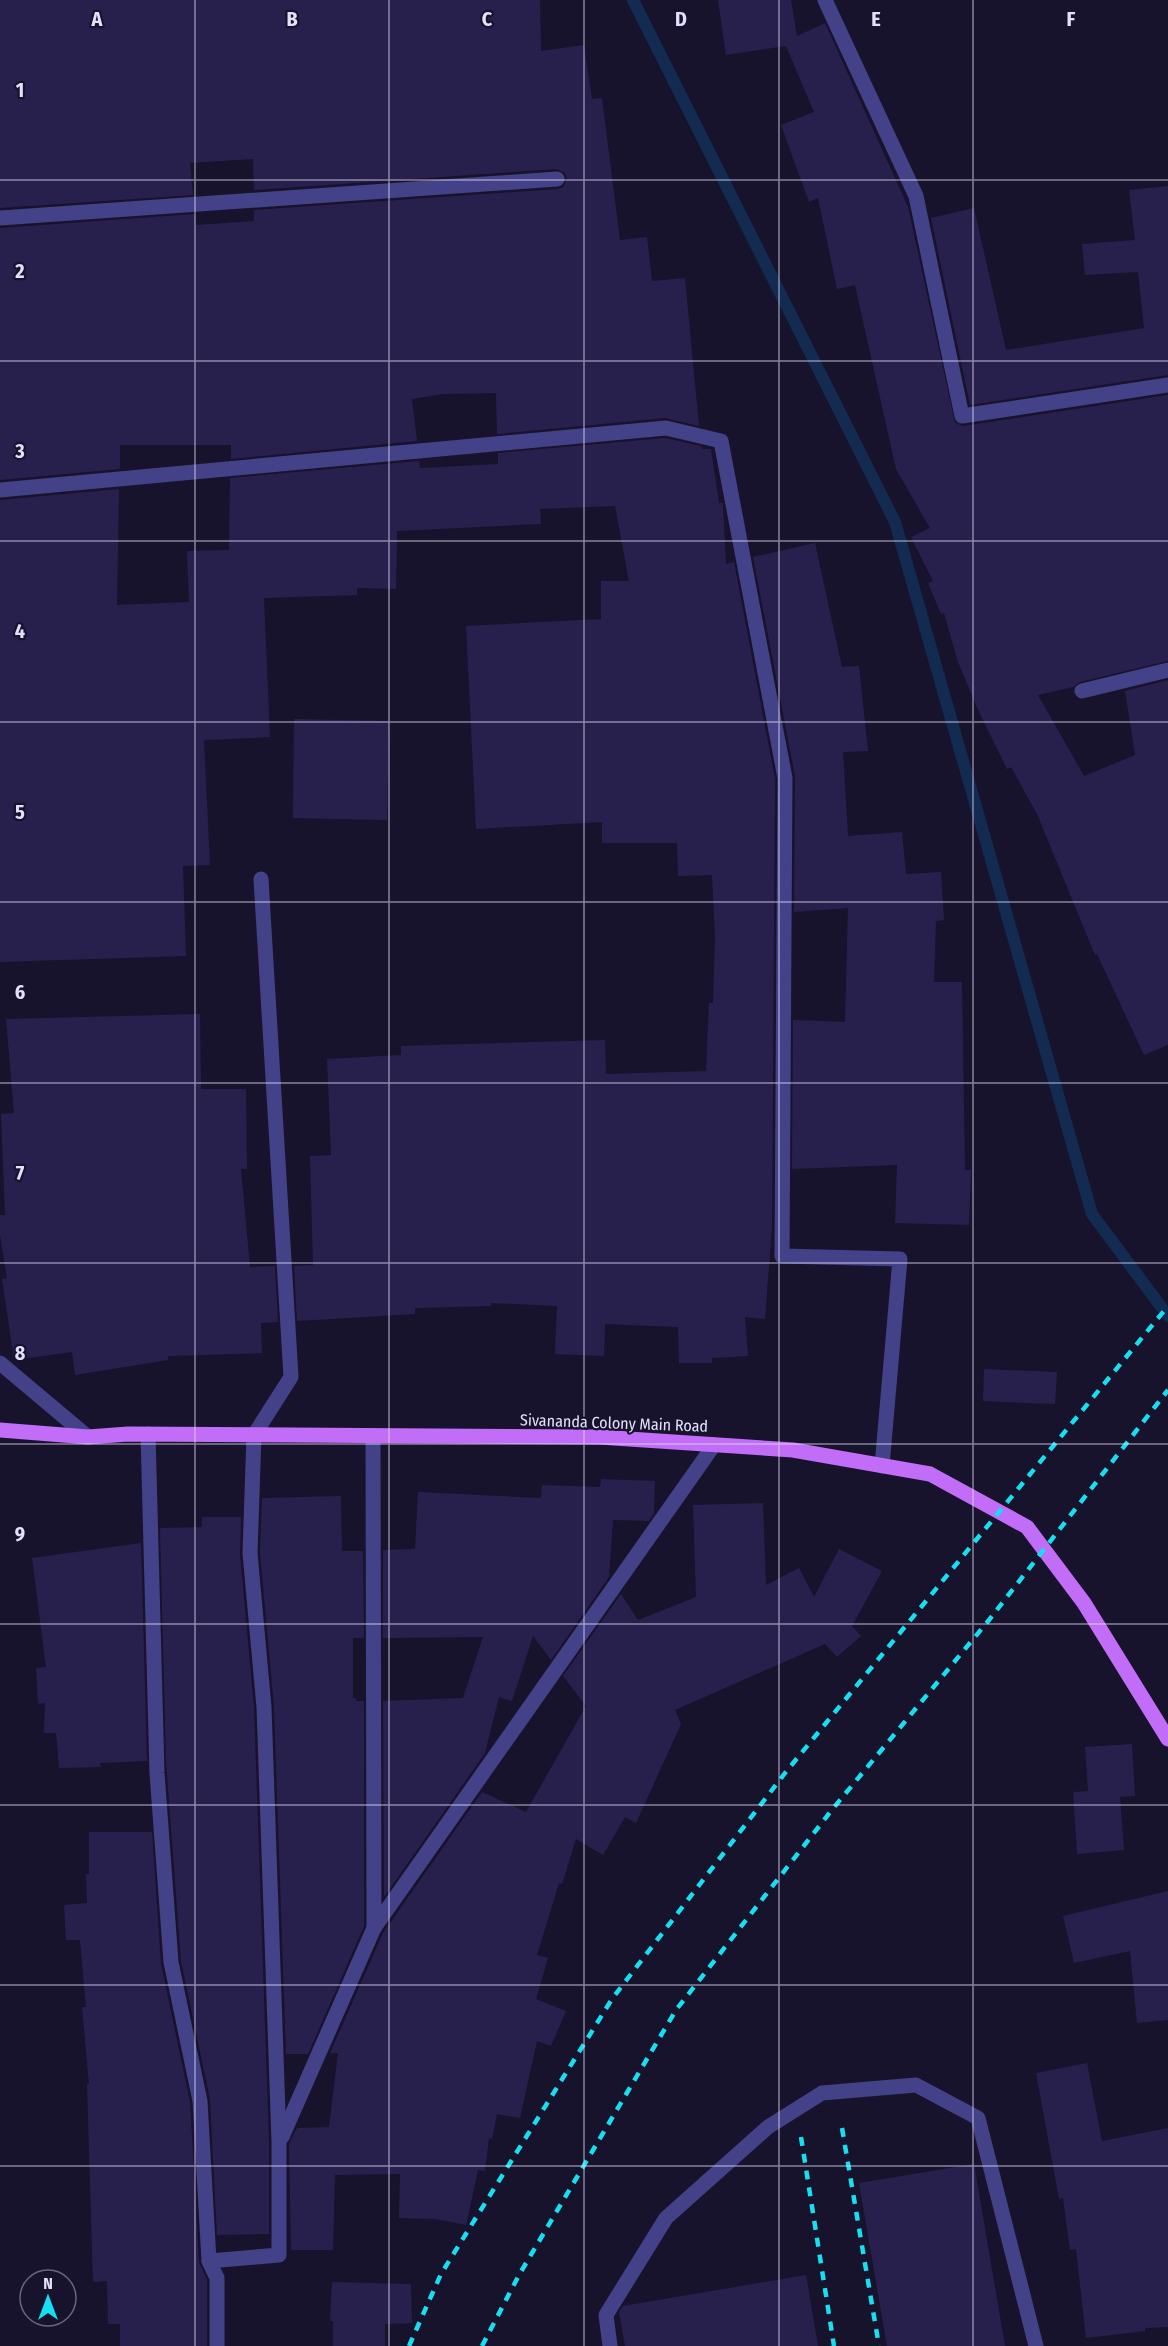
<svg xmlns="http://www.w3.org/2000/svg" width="1168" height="2346" font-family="'Fira Sans Condensed',sans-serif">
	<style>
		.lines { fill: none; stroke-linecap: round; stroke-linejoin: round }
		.stream { stroke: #132b50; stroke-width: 12 }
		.building { fill: #28204c }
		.minor { stroke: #434188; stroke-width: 15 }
		.major { stroke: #c26df7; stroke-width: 15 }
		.rail { stroke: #17dff2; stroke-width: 4.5; stroke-dasharray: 9 8; stroke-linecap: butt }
		.grid { fill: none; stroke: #e3e0fd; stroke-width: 1.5; stroke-opacity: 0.55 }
		.labels { text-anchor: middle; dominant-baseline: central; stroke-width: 4.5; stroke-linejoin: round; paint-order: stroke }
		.street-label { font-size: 16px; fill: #e3e0fd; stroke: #17132c }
		.grid-label { font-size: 20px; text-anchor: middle; font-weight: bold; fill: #e3e0fd; stroke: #17132c; stroke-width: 4.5; stroke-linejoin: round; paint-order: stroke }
	</style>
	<rect width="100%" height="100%" fill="#17132c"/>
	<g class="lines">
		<path class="stream" d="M633 0 895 522 1092 1214 1168 1316"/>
	</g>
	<g class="building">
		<path d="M0 0H540L541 51 584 45 592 99 602 98 620 240 647 237 652 281 685 278 699 426 665 418 497 434 496 393 443 394 412 399 417 441 231 459V445H120V469L0 480V228L195 214 196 225 254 221V210L558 189 563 187 567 179 565 173 556 169 254 190 253 159 190 163 193 195 0 208Z"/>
		<path d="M718 0H791L797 36 825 23 908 207 955 423 963 426 1168 395V661L1080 682 1073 687 1038 695 1084 776 1135 755 1125 691 1168 680V1045L1144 1055 1097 954 1095 955 1037 814 1011 767 1007 769 979 712 958 662 944 613 941 614 928 583 933 581 911 537 930 528 896 469 855 285 837 289 818 198 809 202 781 125 814 112 786 46 726 55Z"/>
		<path d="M1168 186V375L970 405 931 218 974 208 1006 350 1144 328 1138 272 1085 275 1082 244 1135 240 1129 190Z"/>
		<path d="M665 438 701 446 702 449H711L719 503H723V505L726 564 734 562 775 779 772 1226 765 1319 745 1317 748 1356 712 1358V1363H679L678 1327 605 1324 604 1356 555 1354 557 1306 491 1303V1306L415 1308V1314L297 1321 294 1266 313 1265 310 1156 331 1155 327 1059 401 1055V1046L605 1040 606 1074 706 1071 709 1003H713L715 937 712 875 678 876 677 843H602V822L476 829 466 626 601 619V581H629L615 506 540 509 541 524 397 531 396 589 357 588V595L264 598 270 737 204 740 210 865 183 866 186 956 0 962V500L119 489 117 605 189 602 187 551 229 550 230 478 419 461 420 468 498 464V453Z"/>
		<path d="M815 543 842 667 859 666 868 751 843 752 848 836 902 832 906 874 941 872 944 920 936 921 934 982H962L965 1170H971L969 1225 895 1223 897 1165 792 1169 793 1020 845 1022 848 908 794 912 795 776 753 557Z"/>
		<path d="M294 719 389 721 387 820 293 818Z"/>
		<path d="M200 1014 201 1089H246L247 1169H241L250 1267 275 1266 278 1322 261 1323 262 1353 168 1356V1360L75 1375 72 1352 14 1360 2 1279 7 1278 0 1235V1215H5L1 1114 14 1113 6 1019Z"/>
		<path d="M984 1369 1057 1372 1055 1404 983 1401Z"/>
		<path d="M601 1479 655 1481 654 1513 649 1521 613 1520 609 1577 551 1660 533 1636 512 1701 499 1697 485 1753 384 1897 383 1701 463 1698 483 1637 383 1638V1550L415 1549 418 1492 541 1498 542 1485 600 1487Z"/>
		<path d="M341 1496 342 1551H363L364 1638H353V1698H356V1701H364V1926L308 2054H286L274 1707 260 1553 262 1498Z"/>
		<path d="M763 1503 766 1585 799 1568 814 1597 839 1549 882 1571 852 1626 861 1636 837 1657 825 1644 675 1710 681 1724 636 1823 625 1817 603 1855 576 1839 562 1884 559 1883 537 1955 548 1958 536 1999 566 2011 551 2046 537 2041 520 2118 497 2114 492 2139 489 2138 485 2171 478 2170 466 2225 435 2219 399 2218 400 2174 335 2175 333 2250H291L289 2144 297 2128 329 2127 338 2053H330L383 1933 482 1792 526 1812 586 1706 563 1676 621 1594 638 1620 696 1597 693 1505Z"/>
		<path d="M202 1517H241L240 1554 254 1708 269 2142V2234L217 2235 210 2099 181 1961 166 1761 160 1528 202 1527Z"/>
		<path d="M141 1543 147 1761 100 1763 101 1767 59 1768 56 1733H44L45 1703 38 1704 36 1668 46 1667 32 1558Z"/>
		<path d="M1132 1744 1135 1796 1120 1797 1124 1850 1077 1854 1073 1792 1088 1791 1085 1747Z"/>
		<path d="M89 1832H152L161 1964 190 2102 199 2262 207 2280V2346H120V2324H108L107 2281 93 2282 87 2084H89L82 2007H86L80 1940H66L64 1905 87 1903 86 1874H89Z"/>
		<path d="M1168 1891V2020L1137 2023 1130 1951 1074 1963 1063 1916Z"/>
		<path d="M1087 2063 1102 2141 1168 2128V2327L1145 2328V2331L1086 2338 1076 2249 1070 2250 1063 2198 1059 2199 1036 2073Z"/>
		<path d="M974 2164 1005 2346H887L859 2183Z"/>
		<path d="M806 2275 818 2346H625L619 2312 623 2306Z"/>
		<path d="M332 2282 411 2284 412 2323 385 2324V2346H333V2321H330Z"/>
	</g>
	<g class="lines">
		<g class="minor">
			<path d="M825 0 916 196 962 416 1168 385"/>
			<path d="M0 218 557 179"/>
			<path d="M0 490 666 428 721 441 785 778 782 1256 900 1259 882 1466"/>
			<path d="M1082 691 1168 670"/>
			<path d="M0 1363 88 1437"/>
			<path d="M148 1434 157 1773 171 1962 200 2101 209 2261 217 2278V2346"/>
			<path d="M374 1928 714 1445"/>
			<path d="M282 2137 374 1928 373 1437"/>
			<path d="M209 2261 279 2255V2142L264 1707 250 1553 254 1435 291 1377 261 879"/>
			<path d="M610 2346 606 2315 666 2218 768 2127 822 2093 916 2085 978 2118 1036 2346"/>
		</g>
		<path class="major" d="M0 1430 88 1437 128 1434 599 1437 793 1450 930 1474 1027 1527 1084 1603 1168 1739"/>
		<g class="rail">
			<path d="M842 2128 879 2346"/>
			<path d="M801 2137 834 2346"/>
			<path d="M409 2346 441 2274 612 1999 785 1773 1168 1306"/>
			<path d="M482 2346 519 2275 676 2010 831 1811 989 1620 1168 1390"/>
		</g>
	</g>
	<path class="grid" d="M195 0V2346M389 0V2346M584 0V2346M779 0V2346M973 0V2346M0 180H1168M0 361H1168M0 541H1168M0 722H1168M0 902H1168M0 1083H1168M0 1263H1168M0 1444H1168M0 1624H1168M0 1805H1168M0 1985H1168M0 2166H1168"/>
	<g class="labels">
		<g class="street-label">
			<text transform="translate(614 1423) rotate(2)">Sivananda Colony Main Road</text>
		</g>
	</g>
	<g class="grid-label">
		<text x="97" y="26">A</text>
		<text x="292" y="26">B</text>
		<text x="487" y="26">C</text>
		<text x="681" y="26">D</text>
		<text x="876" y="26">E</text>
		<text x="1071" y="26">F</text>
		<text x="20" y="97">1</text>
		<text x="20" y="278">2</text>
		<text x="20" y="458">3</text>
		<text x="20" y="638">4</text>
		<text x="20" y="819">5</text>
		<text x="20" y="999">6</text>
		<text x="20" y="1180">7</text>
		<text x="20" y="1360">8</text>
		<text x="20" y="1541">9</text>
	</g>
	<g transform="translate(48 2298)"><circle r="28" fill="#17132c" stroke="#696580" stroke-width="1.5"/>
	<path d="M0-4.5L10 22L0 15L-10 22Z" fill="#17dff2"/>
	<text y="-9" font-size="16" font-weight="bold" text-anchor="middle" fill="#e3e0fd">N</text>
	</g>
</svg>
